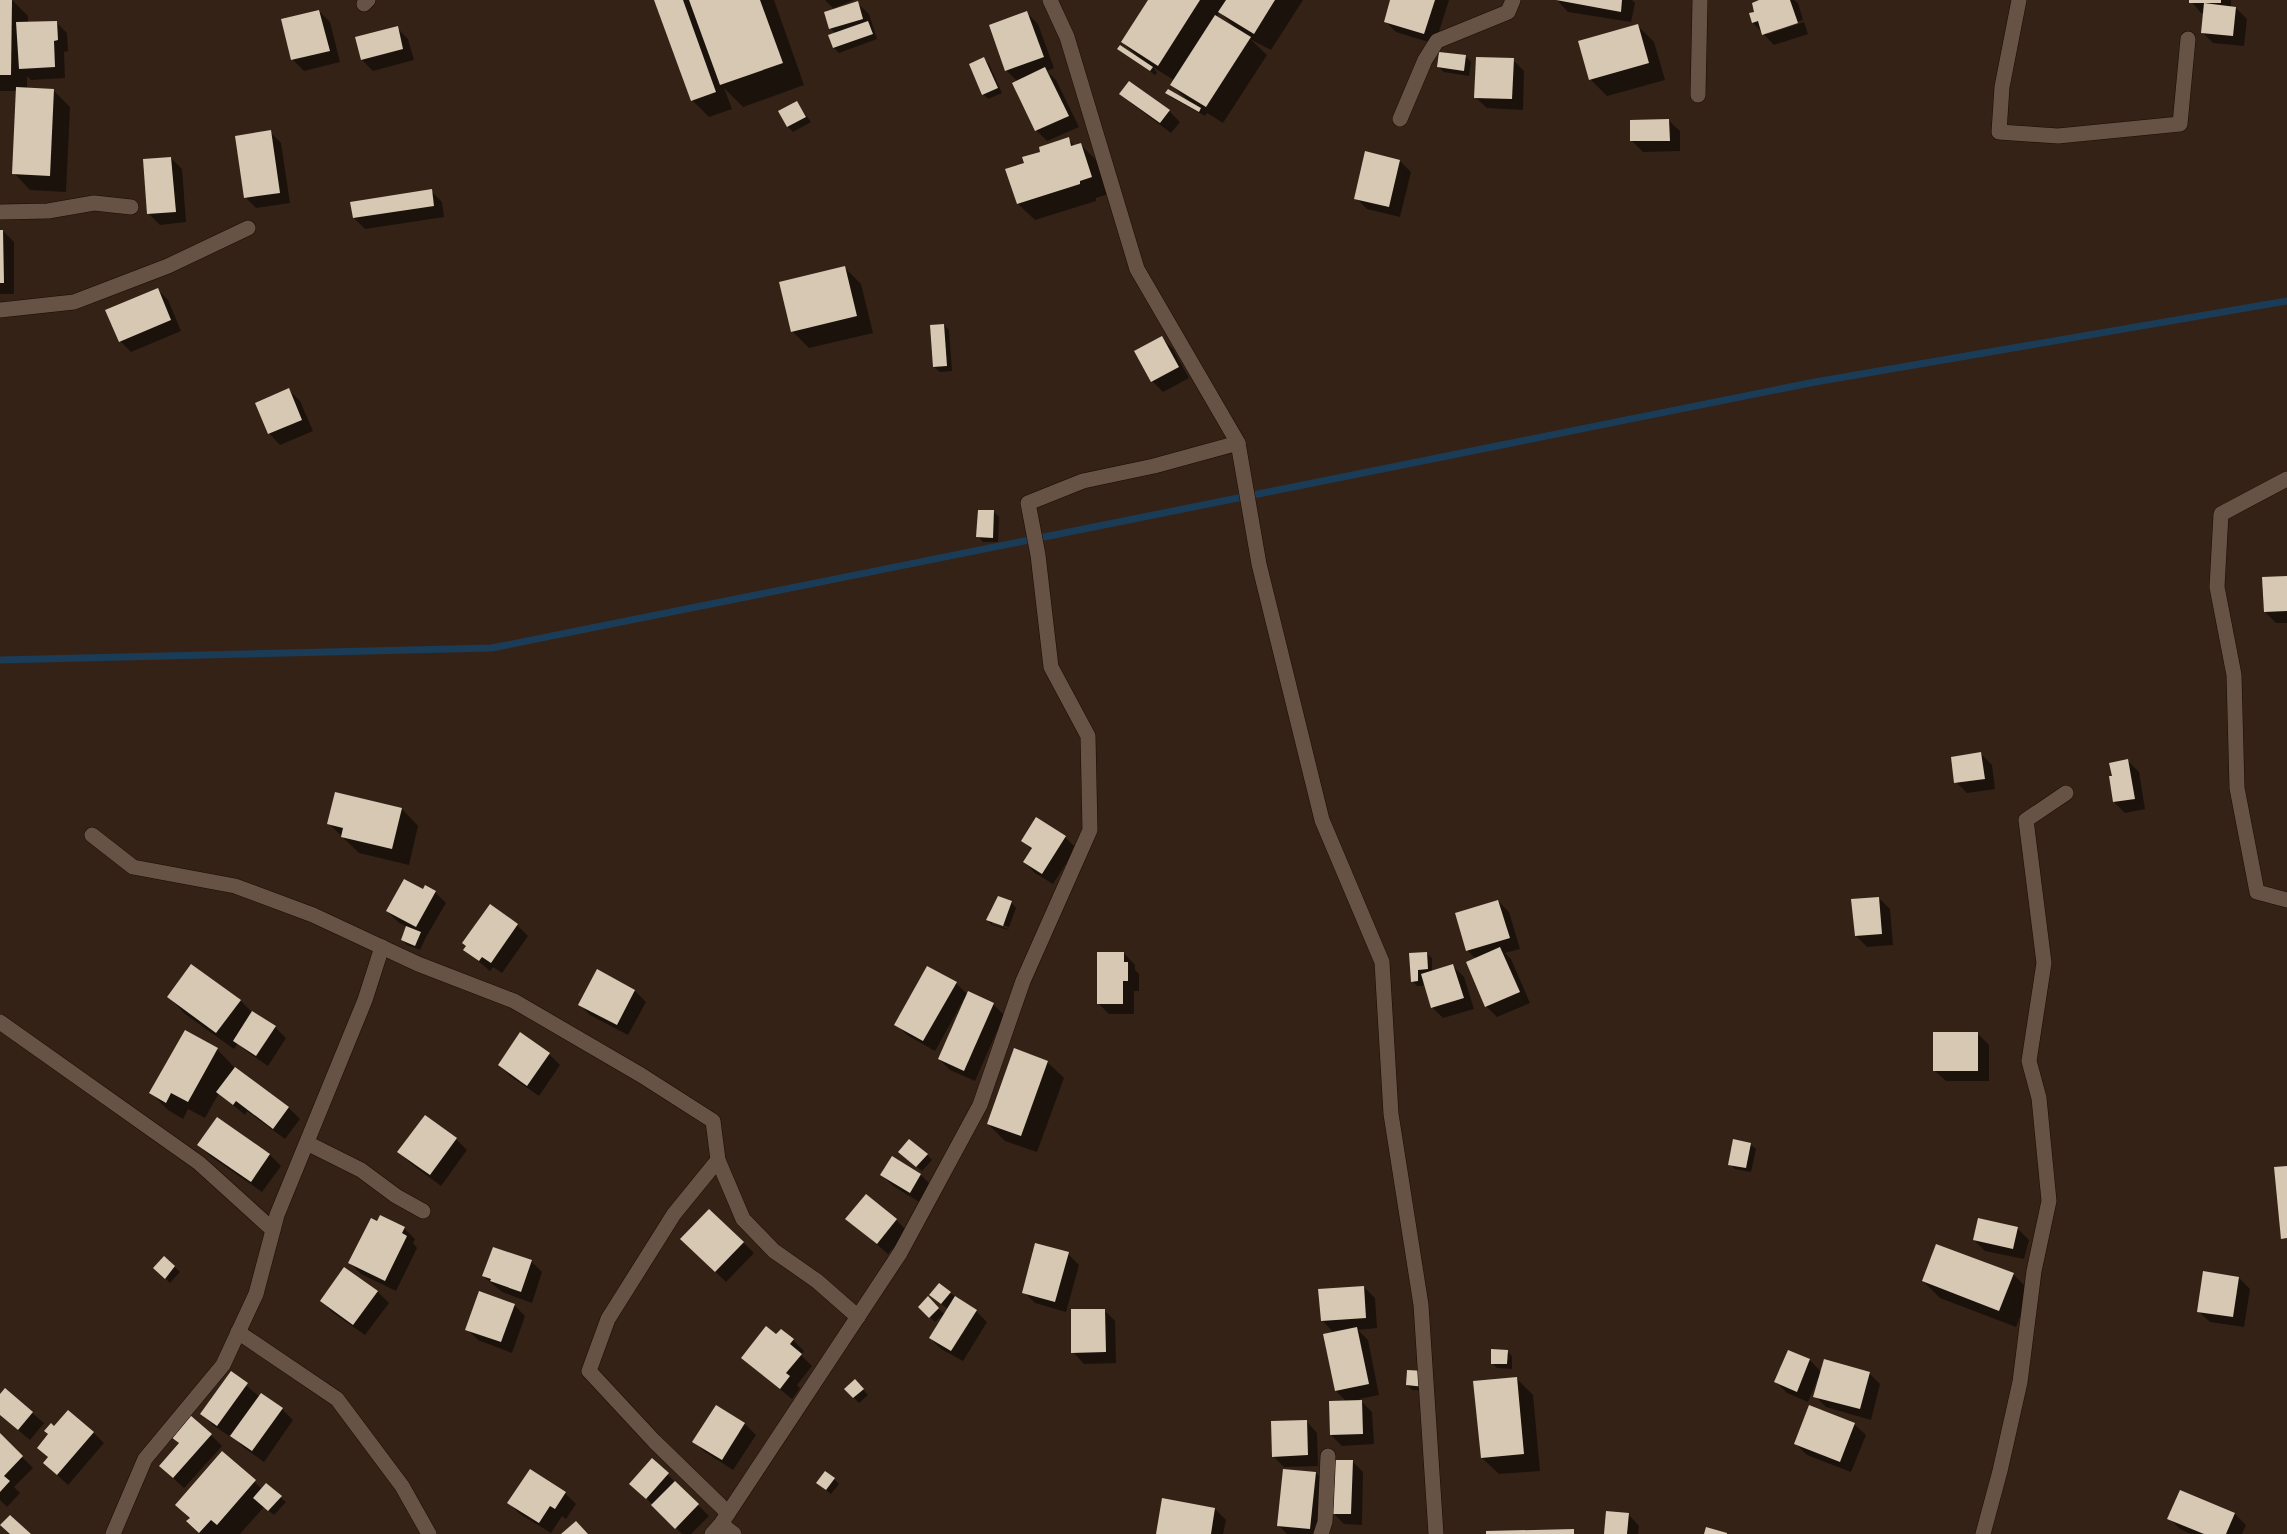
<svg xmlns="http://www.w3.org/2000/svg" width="2287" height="1534" font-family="Raleway,sans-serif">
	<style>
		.shadow { fill: #0007; fill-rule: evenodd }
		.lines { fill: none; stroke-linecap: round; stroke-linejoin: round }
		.stream { stroke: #1b3c56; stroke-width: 7 }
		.building { fill: #d6c8b2 }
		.minor-casing { stroke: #1b0b03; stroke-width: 16 }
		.minor { stroke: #675346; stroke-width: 15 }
	</style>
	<rect width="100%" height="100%" fill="#342217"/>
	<g class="shadow">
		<path d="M0 0H12L28 16V23L56 22 67 33 68 51 64 52 65 78 31 80 27 76V89L54 91 70 107 66 192 30 190 14 173 17 91H0Z"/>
		<path d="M656 0H774L804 85 743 107 724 88 732 109 709 117 692 100Z"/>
		<path d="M825 0H854L834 8V9Z"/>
		<path d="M1149 0H1303L1271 50 1250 39 1267 55 1223 123 1207 113 1205 116 1172 98 1167 93 1188 101 1172 85 1175 81 1153 67 1157 73 1155 75 1119 49 1137 56 1122 42ZM1220 12 1235 28 1216 17Z"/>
		<path d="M1392 0H1449L1435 44 1396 32 1385 21Z"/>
		<path d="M1557 0H1632L1635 3 1631 22 1568 12Z"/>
		<path d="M1763 0H1794L1798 3 1803 20 1766 32 1768 34 1804 22 1808 34 1774 45 1753 23Z"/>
		<path d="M2190 0H2231V8H2236L2247 19 2244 46 2213 43 2202 32 2204 13H2201Z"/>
		<path d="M857 3 869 14 877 39 839 53 834 48 830 36 836 34 830 28Z"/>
		<path d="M319 11 330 22 340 62 304 71 293 60 282 20Z"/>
		<path d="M1027 13 1038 24 1054 68 1047 71 1056 80 1079 127 1047 141 1036 130 1018 82 1006 70Z"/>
		<path d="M1637 25 1654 42 1665 80 1607 96 1590 79Z"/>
		<path d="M397 28 408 39 414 60 373 71 362 60 357 38Z"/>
		<path d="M1466 57 1471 62 1469 76 1444 72 1438 67Z"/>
		<path d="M984 59 989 64 1002 93 988 99 983 94Z"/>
		<path d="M1513 60 1524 71 1523 110 1487 108 1475 97Z"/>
		<path d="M1121 94 1169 111 1180 122 1171 133 1132 104Z"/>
		<path d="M797 102 811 122 793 132 788 127Z"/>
		<path d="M1668 120 1680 131V151L1643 152 1632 141Z"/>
		<path d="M270 132 281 143 290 203 256 208 245 197Z"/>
		<path d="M1068 139 1075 146 1080 144 1097 161 1108 194 1096 198V201L1035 220 1018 204 1026 164 1041 152Z"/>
		<path d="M171 158 182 169 186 222 160 225 149 214Z"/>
		<path d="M1400 161 1411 172 1400 217 1367 209 1356 198Z"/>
		<path d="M431 191 442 202 444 217 365 229 354 218Z"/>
		<path d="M0 231H3L14 242V294H0Z"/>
		<path d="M844 267 861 284 873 333 809 348 792 331Z"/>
		<path d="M157 289 168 300 181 331 131 352 120 341Z"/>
		<path d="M944 325 949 330 952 371 940 372 934 367Z"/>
		<path d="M1162 338 1173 349 1189 378 1163 392 1152 381Z"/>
		<path d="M289 390 300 401 313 431 280 445 269 433Z"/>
		<path d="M994 512 999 517 998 542H983L978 536Z"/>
		<path d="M2287 577V623H2276L2265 612Z"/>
		<path d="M1981 754 1992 765 1995 789 1967 793 1956 782Z"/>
		<path d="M2128 761 2139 772 2145 809 2125 813 2114 802 2110 777H2113Z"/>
		<path d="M402 809 418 826 409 865 359 853 329 824Z"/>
		<path d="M1037 819 1065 837 1076 848 1053 884 1035 873 1024 862 1032 850 1023 841Z"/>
		<path d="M423 891 435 892 446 903 426 937 420 950 407 945 402 940 407 927 398 922 387 911Z"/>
		<path d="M1879 898 1890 909 1893 945 1867 947 1856 936Z"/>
		<path d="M1498 901 1509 912 1520 949 1505 953 1511 959 1530 1003 1497 1017 1486 1006 1476 959 1467 950Z"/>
		<path d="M1011 902 1016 908 1008 930 992 925 987 920 992 907ZM992 921 1009 927 1008 929 992 924Z"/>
		<path d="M517 925 528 936 502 973 493 967 490 971 465 950Z"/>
		<path d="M1124 953 1135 965V970L1139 974V991H1134V1014H1109L1098 1003Z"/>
		<path d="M1426 953 1432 958V972L1453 966 1464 977 1474 1009 1443 1018 1432 1007 1424 980 1423 986H1417L1412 981Z"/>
		<path d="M956 983 968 995 993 1004 1004 1015 975 1081 950 1070 939 1059 965 1000 964 999 935 1051 907 1035 896 1024Z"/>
		<path d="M635 991 646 1002 628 1035 590 1015 579 1004Z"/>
		<path d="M169 997 240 1000 252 1012 275 1027 286 1038 268 1066 246 1051 238 1043 234 1049 185 1014Z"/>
		<path d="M1978 1034 1989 1045V1081H1946L1934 1070Z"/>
		<path d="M217 1049 234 1067 289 1108 300 1119 285 1139 247 1111 245 1115 219 1093 205 1118 188 1109 183 1119 168 1110 151 1093Z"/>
		<path d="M549 1054 560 1065 539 1096 510 1076 499 1065Z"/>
		<path d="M1047 1062 1064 1078 1037 1152 1005 1141 988 1124Z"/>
		<path d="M456 1139 467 1150 441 1186 410 1163 399 1152Z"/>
		<path d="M1750 1144 1756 1149 1751 1172 1735 1169 1730 1164Z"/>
		<path d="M199 1145 270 1155 281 1166 262 1192 210 1156Z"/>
		<path d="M927 1154 932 1160 922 1171 905 1157Z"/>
		<path d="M892 1158 921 1175 932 1186 921 1203 893 1186 882 1175Z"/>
		<path d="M380 1217 404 1228 415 1239 413 1243 417 1248 396 1291 361 1274 350 1263Z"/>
		<path d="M847 1219 896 1220 907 1231 888 1254Z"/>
		<path d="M1979 1220 2018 1229 2029 1240 2024 1259 1985 1251 1974 1240Z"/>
		<path d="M743 1242 754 1253 726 1282 693 1250Z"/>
		<path d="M1068 1254 1079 1265 1066 1312 1035 1303 1024 1292Z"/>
		<path d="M164 1257 180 1272 170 1283 155 1268Z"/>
		<path d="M531 1261 542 1272 532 1303 502 1292 483 1276Z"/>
		<path d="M344 1268 378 1292 389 1303 365 1335 332 1312 321 1301Z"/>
		<path d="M2013 1274 2030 1291 2016 1327 1940 1298 1923 1281Z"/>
		<path d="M2239 1278 2250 1289 2244 1327 2210 1322 2198 1311Z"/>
		<path d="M1364 1287 1375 1298 1377 1328 1358 1330 1368 1340 1379 1395 1359 1399 1372 1412 1374 1444 1342 1446 1331 1435 1347 1402 1336 1391 1334 1333 1322 1320Z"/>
		<path d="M950 1293 976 1311 987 1322 963 1361 941 1349 930 1338 948 1309 936 1300Z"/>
		<path d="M928 1298 944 1314 935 1322 919 1307Z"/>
		<path d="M514 1305 525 1316 512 1353 478 1340 467 1329Z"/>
		<path d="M1104 1310 1115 1321 1116 1363 1084 1364 1073 1352Z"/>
		<path d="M776 1336 793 1340 804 1351 801 1355 812 1366 797 1385 800 1388 792 1399 742 1358Z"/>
		<path d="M1507 1351 1512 1356V1369L1497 1368 1492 1363Z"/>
		<path d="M1788 1352 1810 1360 1821 1372 1869 1373 1880 1384 1871 1420 1826 1407 1815 1396 1820 1379 1818 1378 1808 1402 1787 1393 1776 1382Z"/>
		<path d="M231 1373 260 1397 262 1395 282 1409 293 1420 264 1462 243 1447 230 1434 229 1436 213 1425 202 1414Z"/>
		<path d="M1430 1378 1429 1391 1412 1390 1407 1385Z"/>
		<path d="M1517 1379 1533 1395 1540 1471 1499 1474 1482 1458Z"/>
		<path d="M855 1381 868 1395 859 1403 846 1389Z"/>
		<path d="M5 1390 44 1423 30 1440 0 1415V1396Z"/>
		<path d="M1306 1421 1317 1433 1318 1466 1284 1467 1273 1456Z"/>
		<path d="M745 1424 756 1435 733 1470 705 1452 694 1442Z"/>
		<path d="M1854 1424 1866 1435 1851 1472 1807 1455 1796 1444Z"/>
		<path d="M55 1428 93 1432 104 1443 68 1485 44 1463 49 1458 38 1448Z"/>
		<path d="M0 1435 33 1468 14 1487 20 1493 7 1507 0 1500Z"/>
		<path d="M211 1435 222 1446 184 1488 160 1466 180 1444 173 1437Z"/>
		<path d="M222 1453 262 1489 266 1485 286 1502 274 1515 264 1507 240 1534H200L188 1521 190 1519 177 1505Z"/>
		<path d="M653 1460 709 1516 691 1534H682L642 1494Z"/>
		<path d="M1352 1461 1363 1472 1362 1525 1344 1524 1333 1513Z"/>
		<path d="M1284 1470 1316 1473 1327 1484 1322 1534H1287L1278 1525Z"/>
		<path d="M834 1479 839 1484 831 1494 823 1488Z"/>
		<path d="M2180 1491 2235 1514 2246 1525 2242 1534H2191L2180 1529 2169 1518Z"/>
		<path d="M565 1493 576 1504 566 1519 562 1516 551 1533 520 1514 509 1503Z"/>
		<path d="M1215 1509 1226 1520 1223 1534H1157Z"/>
		<path d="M1628 1514 1639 1526 1638 1534H1606Z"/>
	</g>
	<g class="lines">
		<path class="stream" d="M0 660 492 648 1815 382 2287 301"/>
	</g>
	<g class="building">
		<path d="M0 0H12L11 75H0Z"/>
		<path d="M654 0H683L716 92 691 101Z"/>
		<path d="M689 0H760L783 63 720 85Z"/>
		<path d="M1148 0H1200L1158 66 1121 42Z"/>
		<path d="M1226 0H1275L1254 34 1218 12Z"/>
		<path d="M1390 0H1435L1424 34 1384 22Z"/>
		<path d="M1556 0H1622L1621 12Z"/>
		<path d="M1759 0H1790L1798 23 1762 35 1758 21 1752 23 1749 13 1754 12 1752 3Z"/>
		<rect x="2189" y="0" width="32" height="3"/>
		<path d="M858 1 863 19 829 29 824 12Z"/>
		<path d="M2204 3 2236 7 2233 36 2201 33Z"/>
		<path d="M319 10 330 51 291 60 281 19Z"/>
		<path d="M1027 11 1044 57 1005 71 989 25Z"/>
		<path d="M1215 15 1251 37 1206 107 1170 85Z"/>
		<path d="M57 21 58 40 54 41 55 67 19 69 16 22Z"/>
		<path d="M868 21 873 34 833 48 828 35Z"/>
		<path d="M1638 24 1649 63 1589 80 1578 41Z"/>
		<path d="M398 26 403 49 361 60 355 37Z"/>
		<path d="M1120 45 1153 67 1150 71 1117 49Z"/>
		<path d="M1439 52 1466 55 1464 71 1437 67Z"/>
		<path d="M984 57 998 88 982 95 969 64Z"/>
		<path d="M1476 57 1514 58 1512 99 1474 98Z"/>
		<path d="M1045 67 1069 116 1035 131 1012 83Z"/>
		<path d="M1129 81 1170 110 1160 123 1119 94Z"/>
		<path d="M16 87 54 89 50 176 12 174Z"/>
		<path d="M1168 89 1201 108 1199 112 1165 93Z"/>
		<path d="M797 101 806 117 787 127 778 111Z"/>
		<path d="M1669 119 1670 141H1630V120Z"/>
		<path d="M271 130 280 193 244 198 235 136Z"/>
		<path d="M1069 137 1071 146 1081 143 1092 177 1080 181V184L1017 204 1005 169 1024 163 1022 157 1040 152 1039 147Z"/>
		<path d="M1365 151 1400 160 1389 207 1354 199Z"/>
		<path d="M171 157 176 212 147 214 143 159Z"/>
		<path d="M432 189 434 206 353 218 350 202Z"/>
		<path d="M0 230H3L4 283H0Z"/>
		<path d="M845 266 857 316 791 332 779 282Z"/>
		<path d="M158 288 171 320 119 342 105 310Z"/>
		<path d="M944 324 947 366 933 367 930 325Z"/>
		<path d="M1162 336 1179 367 1151 382 1134 351Z"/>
		<path d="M289 388 302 420 268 434 255 403Z"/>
		<path d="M978 510H994L993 538 976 537Z"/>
		<path d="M2287 576V611L2264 612 2262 577Z"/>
		<path d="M1981 752 1985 779 1954 783 1951 757Z"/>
		<path d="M2128 759 2135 799 2113 802 2109 776H2112L2109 763Z"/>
		<path d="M335 792 402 808 392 849 341 837 343 828 327 824Z"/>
		<path d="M1036 817 1066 836 1042 874 1023 862 1032 848 1021 841Z"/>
		<path d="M404 879 423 889 425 885 436 891 416 927 386 911Z"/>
		<path d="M998 896 1012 901 1003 926 986 920Z"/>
		<path d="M1879 897 1882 934 1855 936 1851 899Z"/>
		<path d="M1498 900 1510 938 1466 951 1455 913Z"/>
		<path d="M490 904 518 924 491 963 482 957 479 961 463 950 466 946 462 943Z"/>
		<path d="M406 926 421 932 415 946 401 940Z"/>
		<path d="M1500 947 1520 992 1485 1007 1466 962Z"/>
		<path d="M1097 952H1124V962H1128V981H1123V1004H1097Z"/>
		<path d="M1427 952 1428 969 1418 970V981L1411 982 1409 953Z"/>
		<path d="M191 964 241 1000 216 1033 167 997Z"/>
		<path d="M1453 964 1464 998 1431 1008 1421 974Z"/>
		<path d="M927 966 957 982 923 1041 894 1025Z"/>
		<path d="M597 969 635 990 617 1025 578 1005Z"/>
		<path d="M968 991 994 1003 964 1071 938 1059Z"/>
		<path d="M252 1011 276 1026 256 1056 233 1041Z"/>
		<path d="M185 1030 218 1048 188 1102 171 1093 166 1103 149 1093Z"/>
		<path d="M520 1032 550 1053 527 1086 498 1065Z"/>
		<rect x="1933" y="1032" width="45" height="39"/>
		<path d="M1014 1048 1048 1061 1021 1136 987 1124Z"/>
		<path d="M235 1067 289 1107 273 1129 236 1101 233 1105 216 1092Z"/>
		<path d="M425 1115 457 1138 430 1175 397 1152Z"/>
		<path d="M217 1117 270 1154 251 1182 197 1145Z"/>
		<path d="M909 1139 928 1154 916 1167 898 1152Z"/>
		<path d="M1733 1139 1751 1143 1746 1168 1728 1165Z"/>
		<path d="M892 1156 921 1174 910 1193 880 1175Z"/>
		<path d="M2287 1166V1238L2281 1239 2274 1167Z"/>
		<path d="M866 1194 897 1219 877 1244 845 1219Z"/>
		<path d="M709 1209 744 1242 715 1272 680 1239Z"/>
		<path d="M380 1215 405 1227 402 1233 407 1236 385 1281 348 1263 371 1218 377 1221Z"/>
		<path d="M1978 1218 2018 1227 2013 1249 1973 1240Z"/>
		<path d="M1035 1243 1069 1252 1055 1302 1022 1293Z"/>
		<path d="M1936 1244 2014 1273 1999 1311 1922 1281Z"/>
		<path d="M493 1247 532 1260 521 1292 490 1281 491 1279 482 1276Z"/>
		<path d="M164 1256 175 1266 165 1279 153 1268Z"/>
		<path d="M344 1267 378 1291 353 1325 320 1301Z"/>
		<path d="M2203 1271 2239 1277 2233 1317 2197 1312Z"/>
		<path d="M939 1283 951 1292 941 1304 929 1295Z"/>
		<path d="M1364 1286 1366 1318 1321 1321 1318 1289Z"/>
		<path d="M479 1291 515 1304 501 1342 465 1330Z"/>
		<path d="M928 1296 939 1308 929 1318 918 1307Z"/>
		<path d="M955 1296 977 1310 951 1351 929 1338Z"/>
		<path d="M1071 1309H1105L1106 1352 1071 1353Z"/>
		<path d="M766 1326 776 1334 781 1329 794 1339 790 1344 802 1354 786 1373 790 1376 780 1389 741 1358Z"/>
		<path d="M1357 1327 1369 1384 1335 1391 1323 1334Z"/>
		<path d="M1491 1349 1508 1350 1507 1364H1491Z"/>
		<path d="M1788 1350 1810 1359 1797 1392 1774 1382Z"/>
		<path d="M1824 1359 1870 1372 1860 1409 1813 1397Z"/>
		<path d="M1407 1370 1425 1371V1387L1406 1385Z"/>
		<path d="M231 1371 248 1383 217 1426 200 1414Z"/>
		<path d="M1517 1377 1524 1454 1481 1458 1473 1381Z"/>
		<path d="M855 1379 864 1389 853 1398 844 1389Z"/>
		<path d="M5 1388 33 1412 18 1430 0 1415V1394Z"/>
		<path d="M261 1393 283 1408 252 1451 230 1436Z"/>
		<path d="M1362 1400 1363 1434 1330 1435 1329 1401Z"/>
		<path d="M716 1405 745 1423 722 1460 692 1442Z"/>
		<path d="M1809 1405 1855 1423 1840 1462 1794 1444Z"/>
		<path d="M68 1410 94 1432 57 1475 43 1463 48 1457 37 1448 48 1434 44 1431 51 1423 54 1426Z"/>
		<path d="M190 1415 212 1434 173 1478 159 1466 179 1443 171 1437Z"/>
		<path d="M1307 1420 1308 1455 1272 1457 1271 1421Z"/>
		<path d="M0 1433 23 1456 4 1476 10 1481 0 1492Z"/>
		<path d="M222 1451 256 1480 217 1525 211 1520 199 1533 186 1521 190 1518 175 1505Z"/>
		<path d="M652 1458 669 1473 646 1499 629 1484Z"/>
		<path d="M1334 1460H1353L1351 1514H1332Z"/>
		<path d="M530 1469 566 1492 555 1509 550 1506 539 1523 507 1503Z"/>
		<path d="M1283 1469 1316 1472 1310 1529 1277 1526Z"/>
		<path d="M825 1471 835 1478 826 1490 816 1483Z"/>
		<path d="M675 1481 699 1504 675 1529 651 1505Z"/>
		<path d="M266 1483 282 1496 268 1511 253 1498Z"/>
		<path d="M2180 1490 2235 1513 2226 1534H2204L2167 1519Z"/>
		<path d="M1162 1498 1215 1508 1211 1534H1156Z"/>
		<path d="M1606 1511 1629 1513 1627 1534H1604Z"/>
		<path d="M10 1515 31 1534H10L0 1525Z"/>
		<path d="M576 1521 588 1534H561Z"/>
		<path d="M1706 1527 1727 1533V1534H1704Z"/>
		<path d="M1574 1529V1534H1486V1531Z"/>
	</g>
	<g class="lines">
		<defs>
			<g id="minor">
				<path d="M1050 0 1067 37 1137 269 1238 443 1259 564 1322 820 1382 962 1391 1114 1421 1305 1436 1534"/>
				<path d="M2019 0 2002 87 1999 132 2058 136 2180 124 2188 39"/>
				<path d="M364 4 368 0"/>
				<path d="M1698 95 1700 0"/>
				<path d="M1400 119 1425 60 1437 41 1508 12 1513 0"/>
				<path d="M0 212 48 211 94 203 131 207"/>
				<path d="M0 310 74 302 168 266 248 228"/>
				<path d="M2287 479 2221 514 2217 587 2234 675 2237 788 2257 892 2287 900"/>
				<path d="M92 835 133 867 235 886 313 915 418 964 514 1001 641 1075 713 1121 718 1160 743 1219 774 1251 817 1281 858 1317"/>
				<path d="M0 1022 199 1163 273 1230"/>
				<path d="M307 1143 361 1170 396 1196 423 1211"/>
				<path d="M718 1160 674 1214 608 1319 589 1371 654 1441 728 1513"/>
				<path d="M238 1332 337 1399 402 1486 429 1534"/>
				<path d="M721 1524 734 1534"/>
				<path d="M113 1534 145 1459 223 1365 256 1294 277 1215 365 1000 382 947"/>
				<path d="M712 1534 721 1524 900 1253 980 1105 1023 981 1090 830 1088 736 1051 667 1038 555 1028 503 1083 481 1154 466 1238 443"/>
				<path d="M1321 1534 1325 1522 1328 1456"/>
				<path d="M1983 1534 2000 1471 2020 1382 2034 1271 2049 1201 2039 1098 2029 1061 2044 963 2026 820 2066 793"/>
			</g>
		</defs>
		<use href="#minor" class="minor-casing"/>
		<use href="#minor" class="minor"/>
	</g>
</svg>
